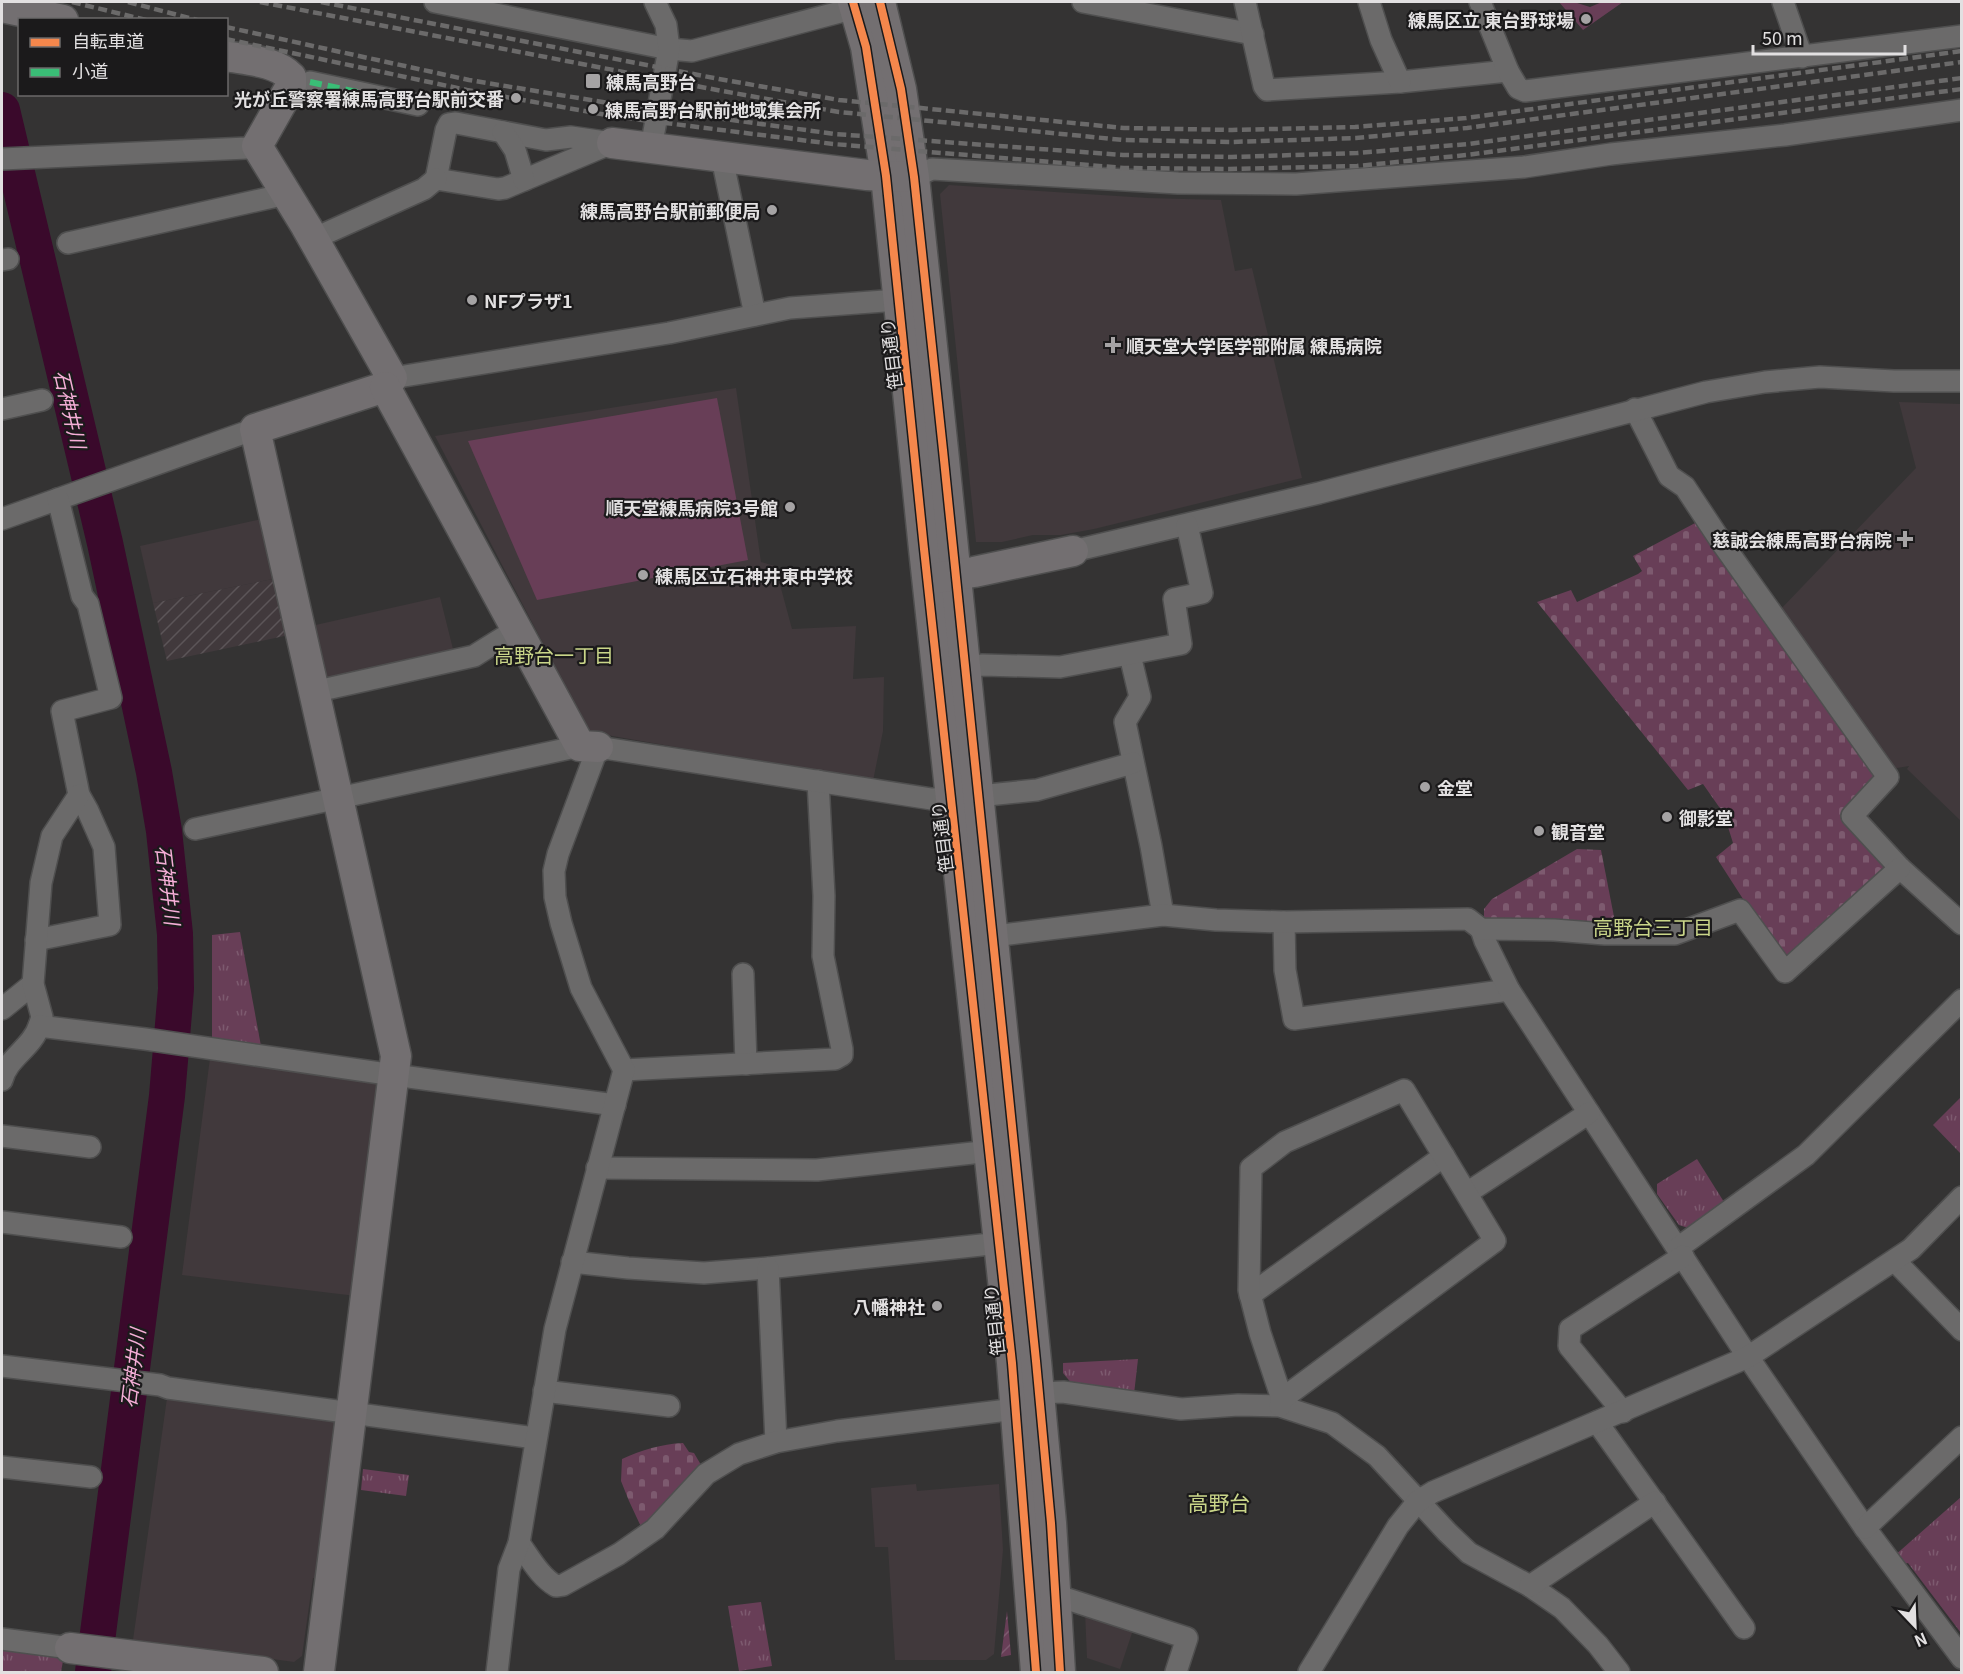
<svg xmlns="http://www.w3.org/2000/svg" width="1963" height="1674" font-family="Georgia,'Noto Sans JP',serif">
	<style>
		.built { fill: #41393c }
		.industrial { fill: url(#industrial-furrows) }
		.grass { fill: #683e57 }
		.cemetery { fill: url(#cemetery-stones) }
		.park { fill: url(#park-tufts) }
		.garden { fill: url(#garden-furrows) }
		.lines { fill: none; stroke-linecap: round; stroke-linejoin: round }
		.river { stroke: #3a092b; stroke-width: 36 }
		.street-casing { stroke: #4f4f4f; stroke-width: 24 }
		.secondary-casing { stroke: #4f4f4f; stroke-width: 33 }
		.street { stroke: #6b6a6a; stroke-width: 21 }
		.secondary { stroke: #736f71; stroke-width: 30 }
		.rail { stroke: #6b6a6a; stroke-width: 4.5; stroke-dasharray: 9 4.5; stroke-linecap: butt }
		.quiet { stroke: #3abd76; stroke-width: 6; stroke-dasharray: 12 6; stroke-linecap: butt }
		.cycleway-casing { stroke: #1b1a1b; stroke-width: 11 }
		.cycleway { stroke: #f5874c; stroke-width: 8 }
		.poi-dot { fill: #a5a3a4; stroke: #1b1a1b; stroke-width: 2 }
		.labels { text-anchor: middle; dominant-baseline: central; stroke-width: 4.5; stroke-linejoin: round; paint-order: stroke }
		.poi-label { font-size: 18px; font-weight: bold; fill: #e2e0e1; stroke: #1b1a1b; text-anchor: start }
		.street-label { font-size: 18px; fill: #e2e0e1; stroke: #1b1a1b }
		.water-label { font-size: 20px; font-style: italic; fill: #f5aed7; stroke: #1b1a1b }
		.neighbourhood-label { font-size: 20px; fill: #cad689; stroke: #1b1a1b }
		.quarter-label { font-size: 21px; fill: #cad689; stroke: #1b1a1b }
	</style>
	<defs>
		<pattern id="industrial-furrows" width="10" height="10" patternUnits="userSpaceOnUse" patternTransform="scale(1.5)"><rect width="10" height="10" fill="#41393c"/><path d="M-1 1l2-2M0 10L10 0M9 11l2-2" fill="none" stroke="#5c5558"/></pattern>
		<pattern id="cemetery-stones" width="16" height="16" patternUnits="userSpaceOnUse" patternTransform="scale(1.5)"><rect width="16" height="16" fill="#683e57"/><path d="M2 7V4a2 2 0 0 1 4 0v3zM10 15v-3a2 2 0 0 1 4 0v3z" fill="#7d5a6f"/></pattern>
		<pattern id="park-tufts" width="24" height="20" patternUnits="userSpaceOnUse" patternTransform="scale(1.5)"><rect width="24" height="20" fill="#683e57"/><path d="M3 7l-1-3M5 7V3M7 7l1-3M15 17l-1-3M17 17v-4M19 17l1-3" fill="none" stroke="#7d5a6f"/></pattern>
		<pattern id="garden-furrows" width="10" height="10" patternUnits="userSpaceOnUse" patternTransform="scale(1.5)"><rect width="10" height="10" fill="#683e57"/><path d="M-1 1l2-2M0 10L10 0M9 11l2-2" fill="none" stroke="#7d5a6f"/></pattern>
	</defs>
	<rect width="100%" height="100%" fill="#343333"/>
	<g class="built">
		<path d="M949 185 1148 198 1221 200 1235 271 1252 268 1302 478 1094 529 1061 535H1033L1002 542H976L940 194Z"/>
		<path d="M736 388 761 562 775 566 792 629 856 626 853 679 884 677 883 731 873 781 589 732 435 436Z"/>
		<path d="M1899 402 1961 404V821L1907 769 1909 766 1891 769 1780 610 1916 468Z"/>
		<path d="M266 518 278 578 153 603 140 546Z"/>
		<path d="M440 597 454 653 322 681 311 626Z"/>
		<path d="M210 1058 379 1081 356 1296 182 1275Z"/>
		<path d="M167 1398 334 1419 339 1427 320 1579 313 1578 302 1656 294 1662 133 1640Z"/>
		<path d="M916 1484 917 1491 999 1484 1003 1550 994 1654 986 1660H895L888 1547H875L871 1488Z"/>
		<path d="M1085 1612 1134 1627 1120 1669 1087 1658Z"/>
	</g>
	<path class="industrial" d="M278 578 289 635 167 661 153 603Z"/>
	<g class="grass">
		<path d="M1559 2H1574L1590 7 1602 2H1623L1583 30Z"/>
		<path d="M717 398 748 560 537 600 468 441Z"/>
	</g>
	<g class="cemetery">
		<path d="M1697 522 1874 771 1875 777 1844 816 1887 862V871L1788 960 1781 958 1716 857 1733 843 1724 814 1703 784 1688 790 1537 602 1571 590 1577 602 1638 574 1642 571 1633 556Z"/>
		<path d="M1577 849 1601 850 1615 922 1484 918V909L1492 899Z"/>
		<path d="M683 1443 689 1452 694 1453 704 1470 643 1531 629 1501 621 1481 622 1459C642 1450 661 1444 683 1443Z"/>
	</g>
	<g class="park">
		<path d="M240 932 261 1046 212 1038V935Z"/>
		<path d="M1961 1097V1154L1933 1125Z"/>
		<path d="M1697 1159 1724 1202 1688 1228 1679 1225 1657 1194V1184Z"/>
		<path d="M1138 1359 1134 1394 1072 1384 1063 1373V1363Z"/>
		<path d="M363 1469 409 1475 406 1496 361 1490Z"/>
		<path d="M1961 1497V1633L1908 1563 1899 1565 1893 1557Z"/>
		<path d="M761 1602 772 1666 739 1671 728 1606Z"/>
		<path d="M2 1648 64 1655 61 1672H2Z"/>
	</g>
	<path class="garden" d="M1007 1611 1011 1655 1001 1657Z"/>
	<g class="lines">
		<path class="river" d="M2 110 105 543 154 772 164 831 175 934 176 989 167 1096 93 1672"/>
		<defs>
			<g id="street">
				<path d="M435 2 669 49 692 51 855 8"/>
				<path d="M1083 2 1253 34"/>
				<path d="M1245 2 1264 86 1267 90 1400 82 1508 71"/>
				<path d="M1369 2 1381 40 1400 82"/>
				<path d="M1480 2 1508 71 1518 88 1525 91 1962 36"/>
				<path d="M1783 2 1802 57"/>
				<path d="M310 82 418 105"/>
				<path d="M456 123 546 140 571 137 612 143 505 188 498 189 436 179 446 130 449 124Z"/>
				<path d="M503 132 515 150 524 180"/>
				<path d="M651 148 669 49 666 25 655 2"/>
				<path d="M722 158 755 315"/>
				<path d="M2 159 247 148 257 146"/>
				<path d="M914 177 932 169 1178 183 1296 184 1524 167 1611 154 1785 135 1962 110"/>
				<path d="M313 239 424 189 436 179"/>
				<path d="M68 243 273 197 286 191"/>
				<path d="M2 260 8 259"/>
				<path d="M392 378 669 333 790 308 898 300"/>
				<path d="M2 409 42 400"/>
				<path d="M1635 409 1669 476 1685 487 1724 546 1888 777 1852 816 1900 868 1962 924"/>
				<path d="M2 519 255 429"/>
				<path d="M1073 551 1319 493 1706 392 1765 382 1820 377 1894 381H1962"/>
				<path d="M1130 655 1140 697 1125 722 1151 846 1163 915"/>
				<path d="M965 667 983 665 1060 667 1181 644 1174 599 1202 593 1187 525"/>
				<path d="M313 692 474 656 517 629"/>
				<path d="M978 796 1037 790 1133 763"/>
				<path d="M195 829 580 746"/>
				<path d="M1284 922 1285 970 1294 1019 1509 990"/>
				<path d="M1481 929 1485 941 1509 990 1748 1357 1865 1528 1962 1658"/>
				<path d="M994 936 1163 915 1216 920 1284 922 1468 919 1481 929 1554 930 1605 934H1675L1740 910 1785 972 1900 868"/>
				<path d="M36 940 110 925 104 847 88 811 79 795 62 711 111 698 88 604 82 596 58 499"/>
				<path d="M743 974 746 1064"/>
				<path d="M2 1009 33 984"/>
				<path d="M39 1026 42 1017 33 984 41 883 52 836 79 795"/>
				<path d="M624 1070 835 1059 842 1055V1049L823 956 824 896 818 781"/>
				<path d="M2 1080C7 1058 32 1048 39 1026L145 1039 394 1075 615 1105"/>
				<path d="M2 1136 90 1147"/>
				<path d="M597 1168 817 1170 991 1151"/>
				<path d="M1467 1193 1589 1113"/>
				<path d="M2 1222 121 1237"/>
				<path d="M1678 1248 1806 1155 1962 1000"/>
				<path d="M1895 1261 1962 1330"/>
				<path d="M572 1262 628 1268 704 1273 768 1268 1000 1243"/>
				<path d="M768 1268 776 1442"/>
				<path d="M1250 1295 1444 1156"/>
				<path d="M2 1366 160 1385 168 1388 535 1438"/>
				<path d="M544 1391 669 1406"/>
				<path d="M1038 1393 1063 1392 1181 1409 1238 1405 1280 1406 1332 1423 1377 1456 1447 1532 1469 1553 1530 1586 1562 1608 1598 1645 1619 1672"/>
				<path d="M1280 1406 1282 1399 1495 1241 1404 1090 1285 1142 1251 1168 1249 1290 1260 1333 1282 1399"/>
				<path d="M1623 1412 1569 1346 1570 1329 1683 1256"/>
				<path d="M1597 1422 1744 1628"/>
				<path d="M2 1467 91 1477"/>
				<path d="M1865 1528 1962 1437"/>
				<path d="M519 1543C530 1558 540 1577 556 1586L563 1585 619 1554 655 1529 706 1474 739 1454 776 1442 837 1431 1016 1409"/>
				<path d="M1530 1586 1655 1502"/>
				<path d="M1055 1595 1187 1638 1176 1672"/>
				<path d="M2 1639 70 1648"/>
				<path d="M497 1672 509 1569 519 1543 555 1329 624 1070 581 988 561 923 555 897 554 871 558 854 598 747 932 799 951 798"/>
				<path d="M1309 1672 1398 1526 1418 1501 1433 1492 1748 1357 1911 1249 1962 1197"/>
			</g>
			<g id="secondary">
				<path d="M853 2 866 47 886 176 924 549 1012 1363 1036 1672"/>
				<path d="M880 2 901 89 914 177 943 450 1036 1361 1051 1523 1060 1672"/>
				<path d="M2 7 63 20"/>
				<path d="M226 56C247 60 276 61 291 77V86L257 146 306 226 392 378 385 387 255 429 396 1056 319 1672"/>
				<path d="M612 143 867 175 905 177"/>
				<path d="M385 387 580 746 598 747"/>
				<path d="M936 578 974 572 1073 551"/>
				<path d="M70 1648 263 1672"/>
			</g>
		</defs>
		<use href="#street" class="street-casing"/>
		<use href="#secondary" class="secondary-casing"/>
		<use href="#street" class="street"/>
		<use href="#secondary" class="secondary"/>
		<g class="rail">
			<path d="M72 2 146 20"/>
			<path d="M128 2 197 20"/>
			<path d="M260 2 717 90 839 112 1123 140 1230 142 1356 138 1467 128 1962 62"/>
			<path d="M321 2 719 79 839 100 1124 128 1232 130 1355 127 1466 118 1962 51"/>
			<path d="M226 27 469 80 621 105 835 134 1123 155 1231 157 1357 153 1468 144 1962 78"/>
			<path d="M226 39 467 90 618 117 833 144 1124 168 1229 169 1357 166 1467 155 1962 89"/>
		</g>
		<path class="quiet" d="M310 82 418 105"/>
		<defs>
			<g id="cycleway">
				<path d="M853 2 866 47 886 176 924 549 1012 1363 1036 1672"/>
				<path d="M880 2 901 89 914 177 943 450 1036 1361 1051 1523 1060 1672"/>
			</g>
		</defs>
		<use href="#cycleway" class="cycleway-casing"/>
		<use href="#cycleway" class="cycleway"/>
	</g>
	<g class="poi-dot">
		<circle cx="1586" cy="19" r="6"/>
		<rect x="585" y="73" width="16" height="16" rx="3"/>
		<circle cx="516" cy="98" r="6"/>
		<circle cx="593" cy="109" r="6"/>
		<circle cx="772" cy="210" r="6"/>
		<circle cx="472" cy="300" r="6"/>
		<path d="M1110 336h6v6h6v6h-6v6h-6v-6h-6v-6h6z"/>
		<circle cx="790" cy="507" r="6"/>
		<path d="M1902 530h6v6h6v6h-6v6h-6v-6h-6v-6h6z"/>
		<circle cx="643" cy="575" r="6"/>
		<circle cx="1425" cy="787" r="6"/>
		<circle cx="1667" cy="817" r="6"/>
		<circle cx="1539" cy="831" r="6"/>
		<circle cx="937" cy="1306" r="6"/>
	</g>
	<g class="labels">
		<g class="poi-label">
			<text x="1574" y="19" text-anchor="end">練馬区立 東台野球場</text>
			<text x="606" y="81">練馬高野台</text>
			<text x="504" y="98" text-anchor="end">光が丘警察署練馬高野台駅前交番</text>
			<text x="605" y="109">練馬高野台駅前地域集会所</text>
			<text x="760" y="210" text-anchor="end">練馬高野台駅前郵便局</text>
			<text x="484" y="300">NFプラザ1</text>
			<text x="1126" y="345">順天堂大学医学部附属 練馬病院</text>
			<text x="778" y="507" text-anchor="end">順天堂練馬病院3号館</text>
			<text x="1892" y="539" text-anchor="end">慈誠会練馬高野台病院</text>
			<text x="655" y="575">練馬区立石神井東中学校</text>
			<text x="1437" y="787">金堂</text>
			<text x="1679" y="817">御影堂</text>
			<text x="1551" y="831">観音堂</text>
			<text x="925" y="1306" text-anchor="end">八幡神社</text>
		</g>
		<g class="street-label">
			<text transform="translate(890 354) rotate(-97)">笹目通り</text>
			<text transform="translate(941 837) rotate(-97)">笹目通り</text>
			<text transform="translate(993 1320) rotate(-96)">笹目通り</text>
		</g>
		<g class="water-label">
			<text transform="translate(71 409) rotate(77)">石神井川</text>
			<text transform="translate(169 885) rotate(83)">石神井川</text>
			<text transform="translate(132 1368) rotate(-83)">石神井川</text>
		</g>
		<g class="neighbourhood-label">
			<text x="554" y="654">高野台一丁目</text>
			<text x="1653" y="926">高野台三丁目</text>
		</g>
		<g class="quarter-label">
			<text x="1219" y="1502">高野台</text>
		</g>
	</g>
	<rect width="1963" height="1674" fill="none" stroke="#e2e0e1" stroke-width="6"/>
	<rect x="18" y="18" width="210" height="78" fill="#1b1a1b" stroke="#6b696a" stroke-width="1.5"/>
	<rect x="30" y="38" width="30" height="9" fill="#f5874c" stroke="#6b696a" stroke-width="1.5"/>
	<text x="72" y="48" font-size="18" fill="#e2e0e1">自転車道</text>
	<rect x="30" y="68" width="30" height="9" fill="#3abd76" stroke="#6b696a" stroke-width="1.5"/>
	<text x="72" y="78" font-size="18" fill="#e2e0e1">小道</text>
	<g transform="translate(1915 1626) rotate(157)" stroke="#1b1a1b" stroke-width="4.5" paint-order="stroke">
	<path d="M0-4.5L10 22L0 15L-10 22Z" fill="#e2e0e1"/>
	<text y="-9" font-size="16" font-weight="bold" text-anchor="middle" fill="#e2e0e1">N</text>
	</g>
	<path d="M1753 45v9h152v-9" fill="none" stroke="#e2e0e1" stroke-width="3"/>
	<text x="1762" y="45" font-size="18" fill="#e2e0e1" stroke="#1b1a1b" stroke-width="4.5" paint-order="stroke">50 m</text>
</svg>
